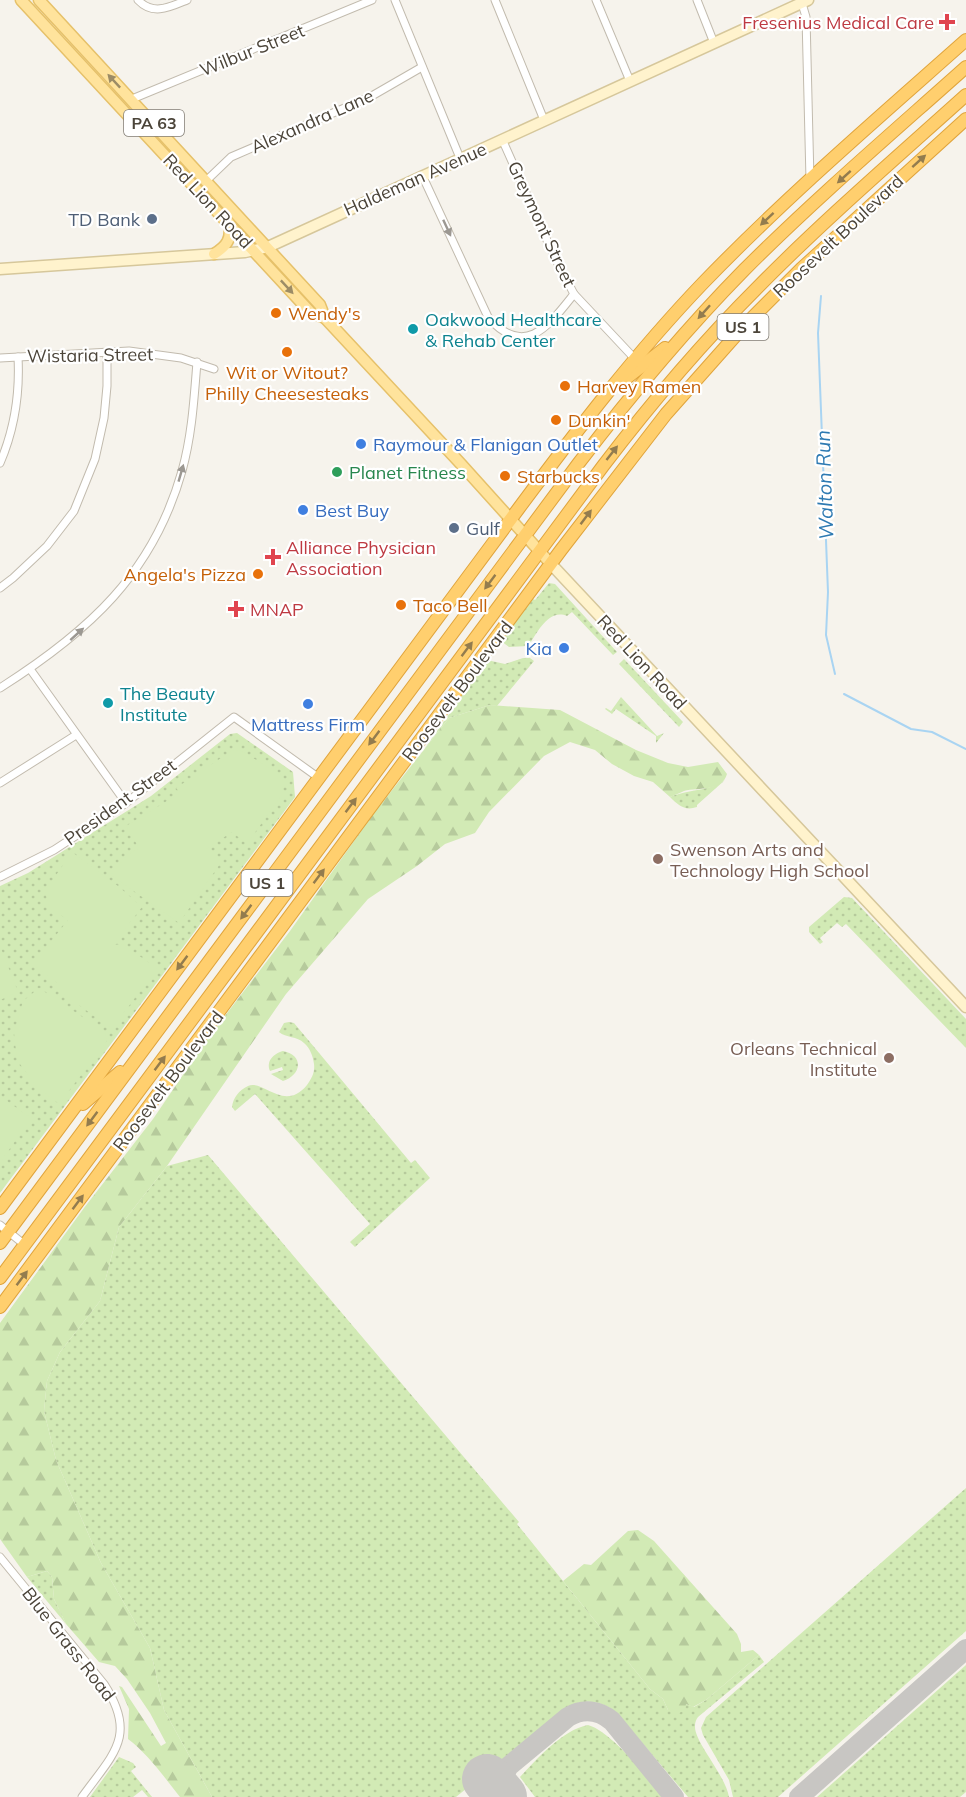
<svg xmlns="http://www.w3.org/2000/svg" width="966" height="1797" font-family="Mulish,sans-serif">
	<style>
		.grass { fill: url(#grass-dots) }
		.forest { fill: url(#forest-firs) }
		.garden { fill: #d2eab5 }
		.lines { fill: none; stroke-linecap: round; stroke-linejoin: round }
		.stream { stroke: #a9d4f2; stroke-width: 2 }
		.taxiway { stroke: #c8c6c3; stroke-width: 20 }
		.runway { stroke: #c8c6c3; stroke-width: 50 }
		.street-casing { stroke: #c2bbae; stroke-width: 9 }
		.secondary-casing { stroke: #d6c79b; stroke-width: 13 }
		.primary-casing { stroke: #e6c16a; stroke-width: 13 }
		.highway-casing { stroke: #e0a43c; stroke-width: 14 }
		.street { stroke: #fff; stroke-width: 7 }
		.secondary { stroke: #fff3cd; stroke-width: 10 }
		.primary { stroke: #ffe39c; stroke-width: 10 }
		.highway { stroke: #ffcf6e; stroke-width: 12 }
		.oneway { fill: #9c8c66 }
		.oneway2 { fill: #937c4e }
		.oneway3 { fill: #9c9892 }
		.health-dot { fill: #e0444e; stroke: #fff; stroke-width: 2 }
		.service-dot { fill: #5c6f8a; stroke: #fff; stroke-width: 2 }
		.food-dot { fill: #e8710a; stroke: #fff; stroke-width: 2 }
		.culture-dot { fill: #0f9aa8; stroke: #fff; stroke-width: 2 }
		.shop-dot { fill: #3f7fe0; stroke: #fff; stroke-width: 2 }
		.leisure-dot { fill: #2e9e5b; stroke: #fff; stroke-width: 2 }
		.education-dot { fill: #8d6e63; stroke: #fff; stroke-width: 2 }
		.labels { text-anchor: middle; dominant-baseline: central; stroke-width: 4.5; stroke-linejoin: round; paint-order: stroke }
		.shield { fill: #fff; stroke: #817c74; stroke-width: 1.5 }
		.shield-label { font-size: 16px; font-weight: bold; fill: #4b4439 }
		.health-label { font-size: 18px; fill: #be3a42; stroke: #fff; text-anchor: start }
		.street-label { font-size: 18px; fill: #4b4439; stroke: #fff }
		.service-label { font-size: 18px; fill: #4e5e75; stroke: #fff; text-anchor: end }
		.food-label { font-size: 18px; fill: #c56008; stroke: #fff; text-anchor: start }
		.culture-label { font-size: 18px; fill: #0d838f; stroke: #fff; text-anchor: start }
		.shop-label { font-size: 18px; fill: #366cbe; stroke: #fff; text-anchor: start }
		.leisure-label { font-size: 18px; fill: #27864d; stroke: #fff; text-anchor: start }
		.education-label { font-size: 18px; fill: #785e54; stroke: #fff; text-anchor: start }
		.water-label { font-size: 20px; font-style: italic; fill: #2e7ab2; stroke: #fff }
	</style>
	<defs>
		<pattern id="grass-dots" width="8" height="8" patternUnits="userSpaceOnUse" patternTransform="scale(1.5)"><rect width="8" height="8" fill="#d2eab5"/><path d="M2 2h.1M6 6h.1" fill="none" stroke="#b6ca9c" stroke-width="1.8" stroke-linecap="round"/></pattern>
		<pattern id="forest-firs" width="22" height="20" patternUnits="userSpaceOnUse" patternTransform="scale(1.5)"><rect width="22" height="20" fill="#d2eab5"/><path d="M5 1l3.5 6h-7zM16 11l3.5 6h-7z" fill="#b6ca9c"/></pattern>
	</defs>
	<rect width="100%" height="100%" fill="#f6f3ec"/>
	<g class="grass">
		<path d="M549 583 555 584 617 652 613 655 572 612 567 616C548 608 537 634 528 646L509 647 501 641 533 599 535 600Z"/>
		<path d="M523 658H530L534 661 497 706 490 705 449 718 423 751 487 660 505 664Z"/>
		<path d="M624 659 683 722 679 727 619 664Z"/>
		<path d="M621 697 657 736 664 733 656 743V736L616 709 612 714 605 709 606 708 611 711Z"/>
		<path d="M237 733 293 772 295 797 0 1193V886L28 873 151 796 230 734Z"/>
		<path d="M725 780 697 805V807C685 811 679 806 670 797 689 789 711 791 725 780Z"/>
		<path d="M844 897 852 898 966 1019V1048L846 924 842 927 837 923 820 938 823 942 820 944 809 932V927Z"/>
		<path d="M289 1022 294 1023 411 1163 415 1160 430 1178 355 1247 350 1242 370 1224 255 1094 235 1111 232 1107C233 1098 239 1090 248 1086 263 1079 284 1113 307 1085 312 1078 315 1072 314 1064 313 1056 310 1048 304 1043 297 1036 286 1038 279 1032L284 1023Z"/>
		<path d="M283 1051C304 1055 302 1075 283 1081L271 1074 283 1070 282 1067 270 1071C266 1061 273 1054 283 1051Z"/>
		<path d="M208 1155 519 1522 517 1524 650 1689 663 1699 668 1710 686 1704 694 1707 706 1700 759 1655 764 1662 698 1717C696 1720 695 1722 695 1726 694 1742 725 1774 729 1797H688L616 1712C600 1700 581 1698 564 1709L456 1797H212L164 1710 150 1648 101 1563 56 1460 44 1411 47 1381 60 1352 100 1301 119 1227 167 1166Z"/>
		<path d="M966 1488V1631L778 1797H733L729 1780 703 1735 701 1728 706 1717Z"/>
		<path d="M47 1571 52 1577 54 1599 66 1624 27 1577Z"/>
		<path d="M966 1665V1792L960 1797H817Z"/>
		<path d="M588 1725C611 1731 648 1778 663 1797H535L520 1777C537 1759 562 1730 588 1725Z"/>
		<path d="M119 1757 133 1763 136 1767 131 1771 152 1797H148L142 1790 133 1797H90Z"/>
	</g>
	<g class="forest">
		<path d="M490 705 560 710 636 750 668 763 688 767 718 762 727 774C722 792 699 787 684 791 680 793 675 795 670 797L653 782 634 776 612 764 595 750 570 742 544 756 489 812 475 833 445 844 417 866 368 899 286 994 167 1166 119 1227 100 1301 60 1352 47 1381 44 1411 56 1460 101 1563 150 1648 164 1710 212 1797H180C165 1778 147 1753 128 1739L129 1709 119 1686 122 1687 161 1746 166 1743 150 1713 127 1679 115 1666 99 1662 66 1624 54 1599 52 1577 47 1571 27 1577 0 1539V1323L84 1208 153 1119 208 1038 290 931 374 813 449 718Z"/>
		<path d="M638 1530 654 1541 737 1634 741 1644V1652L753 1650 759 1655 706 1700 693 1707 686 1704 685 1710 679 1713 668 1710 663 1699 650 1689 563 1581 584 1564 591 1565 628 1531Z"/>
	</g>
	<g class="garden">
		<path d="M233 750 241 751 282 775 283 793 247 844 232 832 206 849 222 861 179 923 111 875 126 856 139 848 126 826 180 793 176 788Z"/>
		<path d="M72 852 118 886 142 907 113 945 122 944 157 968 112 1029 54 987 57 983 33 964 68 920 49 907 45 891Z"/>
		<path d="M0 946 17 989 14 994 0 1000Z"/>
		<path d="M39 988 105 1032 107 1041 59 1104 36 1086 17 1060 14 1033 23 1001Z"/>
		<path d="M0 1096 31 1118 0 1163Z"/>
	</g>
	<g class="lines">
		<g class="stream">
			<path d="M821 296 818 333 828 592 826 635 835 674"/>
			<path d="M844 694 911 729 932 732 966 749"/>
		</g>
		<g class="taxiway">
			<path d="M495 1789 509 1766 568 1717C583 1708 599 1710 612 1721L674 1797"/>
			<path d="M799 1797 966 1649"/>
		</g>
		<path class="runway" d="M487 1779 502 1797"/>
		<defs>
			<g id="street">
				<path d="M138 0C153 16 170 7 187 0"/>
				<path d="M395 0 460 158"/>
				<path d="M495 0 544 120"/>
				<path d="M596 0 630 81"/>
				<path d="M697 0 714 43"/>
				<path d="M801 0 806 17 810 180"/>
				<path d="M132 99 372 0"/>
				<path d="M502 139 554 256 574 294 635 359"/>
				<path d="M422 175 488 317C525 360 550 324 574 294"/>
				<path d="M207 180 231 157 370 97 422 67"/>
				<path d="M0 358 129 351 181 358 214 369"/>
				<path d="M0 463C15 428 20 395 18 357"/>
				<path d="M0 588 13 578 47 546 74 511 95 459 104 418 107 386V352"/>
				<path d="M30 669 126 803"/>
				<path d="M0 688C88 632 153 574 182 471 192 435 194 399 197 362"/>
				<path d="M0 783 76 735"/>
				<path d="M0 877 54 850 126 803 234 717 319 778"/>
				<path d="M0 1225 25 1245"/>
				<path d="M0 1557 104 1684C138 1736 113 1754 82 1797"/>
			</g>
			<g id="secondary">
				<path d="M0 269 245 252 268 247 808 0"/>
				<path d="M551 564 966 1007"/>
			</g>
			<g id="primary">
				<path d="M21 0 311 313 325 318"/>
				<path d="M39 0 320 305 325 318 460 463 551 564"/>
				<path d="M214 254C227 246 232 239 229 223"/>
			</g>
			<g id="highway">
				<path d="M624 380 665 348"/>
				<path d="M83 1104 120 1072"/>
				<path d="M0 1208 519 508C577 430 636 353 703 283 786 197 877 119 966 40"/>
				<path d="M0 1243 578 464C630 396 684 331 744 270 815 199 891 134 966 67"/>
				<path d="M0 1278 603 466C651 403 702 343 758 287 824 220 896 158 966 95"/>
				<path d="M0 1307 561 550 666 414 745 325 801 269 966 119"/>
			</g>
		</defs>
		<use href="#street" class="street-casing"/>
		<use href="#secondary" class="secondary-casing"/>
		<use href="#primary" class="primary-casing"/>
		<use href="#highway" class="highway-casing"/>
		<use href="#street" class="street"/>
		<use href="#secondary" class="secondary"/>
		<use href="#primary" class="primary"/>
		<use href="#highway" class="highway"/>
	</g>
	<defs><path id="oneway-solid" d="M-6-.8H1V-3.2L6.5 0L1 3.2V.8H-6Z" transform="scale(1.5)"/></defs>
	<g class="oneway">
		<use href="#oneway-solid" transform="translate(114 81) rotate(-133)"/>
		<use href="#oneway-solid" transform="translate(287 287) rotate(47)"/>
	</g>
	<g class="oneway2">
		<use href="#oneway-solid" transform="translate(919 161) rotate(-42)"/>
		<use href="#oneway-solid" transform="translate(844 177) rotate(138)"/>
		<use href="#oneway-solid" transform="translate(767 219) rotate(137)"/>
		<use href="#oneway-solid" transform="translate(704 312) rotate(132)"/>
		<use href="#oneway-solid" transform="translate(612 453) rotate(-52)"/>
		<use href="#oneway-solid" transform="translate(586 517) rotate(-53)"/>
		<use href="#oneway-solid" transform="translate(490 582) rotate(127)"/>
		<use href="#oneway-solid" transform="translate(467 649) rotate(-53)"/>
		<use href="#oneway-solid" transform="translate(374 738) rotate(127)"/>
		<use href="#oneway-solid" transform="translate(351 805) rotate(-53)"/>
		<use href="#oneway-solid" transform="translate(319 876) rotate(-53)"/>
		<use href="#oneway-solid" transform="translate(246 912) rotate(127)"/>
		<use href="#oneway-solid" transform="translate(182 963) rotate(127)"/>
		<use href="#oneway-solid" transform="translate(160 1063) rotate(-53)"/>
		<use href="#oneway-solid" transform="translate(92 1119) rotate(127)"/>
		<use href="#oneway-solid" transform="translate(78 1202) rotate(-53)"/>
		<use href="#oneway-solid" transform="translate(22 1278) rotate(-53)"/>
	</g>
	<g class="oneway3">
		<use href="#oneway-solid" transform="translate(447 228) rotate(65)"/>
		<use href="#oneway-solid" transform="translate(181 473) rotate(-74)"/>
		<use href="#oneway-solid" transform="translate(77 634) rotate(-42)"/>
	</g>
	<g class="health-dot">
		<path d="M944 13h6v6h6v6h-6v6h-6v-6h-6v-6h6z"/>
		<path d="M270 548h6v6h6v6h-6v6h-6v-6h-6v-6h6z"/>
		<path d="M233 600h6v6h6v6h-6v6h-6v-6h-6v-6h6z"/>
	</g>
	<g class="service-dot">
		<circle cx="152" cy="219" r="6"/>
		<circle cx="454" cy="528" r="6"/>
	</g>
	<g class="food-dot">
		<circle cx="276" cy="313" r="6"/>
		<circle cx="287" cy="352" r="6"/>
		<circle cx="565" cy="386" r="6"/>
		<circle cx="556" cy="420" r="6"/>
		<circle cx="505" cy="476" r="6"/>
		<circle cx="258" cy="574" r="6"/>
		<circle cx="401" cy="605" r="6"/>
	</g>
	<g class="culture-dot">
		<circle cx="413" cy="329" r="6"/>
		<circle cx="108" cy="703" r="6"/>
	</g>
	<g class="shop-dot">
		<circle cx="361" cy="444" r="6"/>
		<circle cx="303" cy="510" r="6"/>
		<circle cx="564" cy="648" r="6"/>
		<circle cx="308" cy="704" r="6"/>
	</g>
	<circle class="leisure-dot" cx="337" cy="472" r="6"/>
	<g class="education-dot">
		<circle cx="658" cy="859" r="6"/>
		<circle cx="889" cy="1058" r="6"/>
	</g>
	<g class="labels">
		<g class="shield">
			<rect x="124" y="110" width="60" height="26" rx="4.5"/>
			<rect x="717.5" y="314" width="51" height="26" rx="4.5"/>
			<rect x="241.5" y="870" width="51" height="26" rx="4.5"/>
		</g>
		<g class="shield-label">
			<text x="154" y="123">PA 63</text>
			<text x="743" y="327">US 1</text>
			<text x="267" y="883">US 1</text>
		</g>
		<g class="health-label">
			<text x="934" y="22" text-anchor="end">Fresenius Medical Care</text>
			<text x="286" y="547">Alliance Physician<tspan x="286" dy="21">Association</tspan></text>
			<text x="250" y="609">MNAP</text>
		</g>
		<g class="street-label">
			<text transform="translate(252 50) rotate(-22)">Wilbur Street</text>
			<text transform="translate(312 121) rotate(-24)">Alexandra Lane</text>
			<text transform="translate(415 179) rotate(-24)">Haldeman Avenue</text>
			<text transform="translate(208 201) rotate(47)">Red Lion Road</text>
			<text transform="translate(542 224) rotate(65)">Greymont Street</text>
			<text transform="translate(838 236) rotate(-43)">Roosevelt Boulevard</text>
			<text transform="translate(90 355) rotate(-1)">Wistaria Street</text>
			<text transform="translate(642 662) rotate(47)">Red Lion Road</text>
			<text transform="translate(457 691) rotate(-53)">Roosevelt Boulevard</text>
			<text transform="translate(120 802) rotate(-36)">President Street</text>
			<text transform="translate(168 1081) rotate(-53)">Roosevelt Boulevard</text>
			<text transform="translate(69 1644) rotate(52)">Blue Grass Road</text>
		</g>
		<g class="service-label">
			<text x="140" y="219">TD Bank</text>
			<text x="466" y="528" text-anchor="start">Gulf</text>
		</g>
		<g class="food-label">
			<text x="288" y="313">Wendy's</text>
			<text x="287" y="372" text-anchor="middle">Wit or Witout?<tspan x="287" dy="21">Philly Cheesesteaks</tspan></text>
			<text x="577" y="386">Harvey Ramen</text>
			<text x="568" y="420">Dunkin'</text>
			<text x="517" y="476">Starbucks</text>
			<text x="246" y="574" text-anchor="end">Angela's Pizza</text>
			<text x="413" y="605">Taco Bell</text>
		</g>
		<g class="culture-label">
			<text x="425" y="319">Oakwood Healthcare<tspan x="425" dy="21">&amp; Rehab Center</tspan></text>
			<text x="120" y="693">The Beauty<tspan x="120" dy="21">Institute</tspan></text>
		</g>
		<g class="shop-label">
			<text x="373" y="444">Raymour &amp; Flanigan Outlet</text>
			<text x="315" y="510">Best Buy</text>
			<text x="552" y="648" text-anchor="end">Kia</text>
			<text x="308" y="724" text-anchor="middle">Mattress Firm</text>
		</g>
		<g class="leisure-label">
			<text x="349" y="472">Planet Fitness</text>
		</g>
		<g class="education-label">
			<text x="670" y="849">Swenson Arts and<tspan x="670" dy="21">Technology High School</tspan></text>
			<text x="877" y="1048" text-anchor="end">Orleans Technical<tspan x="877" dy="21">Institute</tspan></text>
		</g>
		<g class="water-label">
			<text transform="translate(824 485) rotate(-92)">Walton Run</text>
		</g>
	</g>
</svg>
